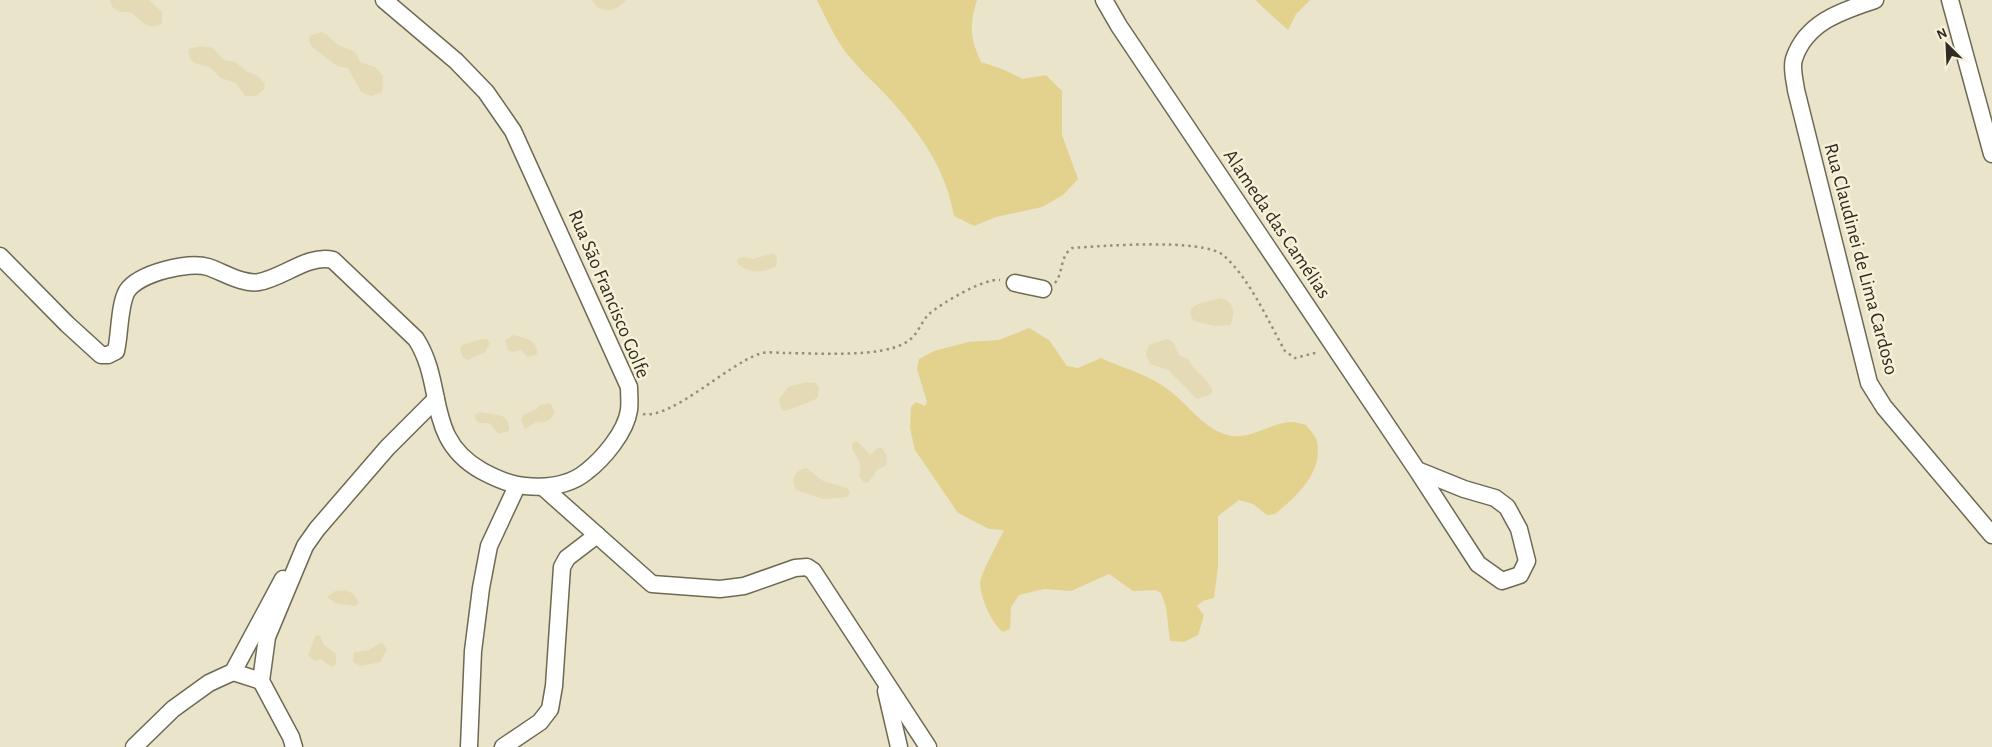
<svg xmlns="http://www.w3.org/2000/svg" width="1992" height="747" font-family="'Alegreya Sans',sans-serif">
	<style>
		.green { fill: #e3d28d }
		.sand { fill: #e4dab5 }
		.lines { fill: none; stroke-linecap: round; stroke-linejoin: round }
		.minor-casing { stroke: #6e6953; stroke-width: 19 }
		.path { stroke: #928e7c; stroke-width: 2.5; stroke-dasharray: 2.5 4; stroke-linecap: butt }
		.minor { stroke: #fff; stroke-width: 16 }
		.labels { text-anchor: middle; dominant-baseline: central; stroke-width: 5; stroke-linejoin: round; paint-order: stroke }
		.street-label { font-size: 20px; fill: #2f2c23; stroke: #f7f1d8 }
	</style>
	<rect width="100%" height="100%" fill="#eae4cb"/>
	<g class="green">
		<path d="M817 0H977C969 26 970 38 981 62L1002 69 1023 79 1046 75 1062 91V135L1078 179 1063 195 1042 207 996 217 974 226 954 216C946 168 918 130 886 95 876 84 864 74 854 62 837 44 828 22 817 0Z"/>
		<path d="M1255 0H1310L1296 14 1288 30Z"/>
		<path d="M1029 328 1049 340 1067 366 1078 368 1101 358C1124 369 1149 374 1170 391 1188 405 1202 426 1224 434 1248 443 1268 423 1291 422 1296 422 1302 424 1306 425 1310 430 1316 436 1317 442 1323 473 1297 496 1275 514L1267 515 1253 504 1239 500 1218 516V567L1214 598 1203 601 1197 606 1204 615 1198 635 1184 642 1170 641 1166 607 1161 593 1155 590 1133 591 1109 574 1071 591 1044 589 1019 595 1011 607 1010 629 1003 632C992 624 980 597 980 583 981 573 999 541 1004 530L989 529 958 513 915 450 910 428 911 407 916 402 925 406 927 402 917 369 919 359 934 351 968 342 999 340Z"/>
	</g>
	<g class="sand">
		<path d="M110 0H149L162 12V23C147 33 141 18 130 12 120 13 112 11 110 0Z"/>
		<path d="M592 0H626C615 12 601 15 592 0Z"/>
		<path d="M321 32 326 34 338 45 355 52 360 62 375 67 383 76 382 92 371 96 361 92 348 68 337 66 311 46 309 41 310 36Z"/>
		<path d="M202 46 213 48 224 60 235 62 248 72 258 76 265 84 264 89 256 96H245L236 83 221 78 209 67 194 63 190 59 188 49Z"/>
		<path d="M773 253 777 257 776 266C763 273 750 274 738 264L737 259 742 257 754 259Z"/>
		<path d="M1220 298C1234 300 1236 314 1230 325L1214 326 1194 321C1181 302 1209 303 1220 298Z"/>
		<path d="M513 335C525 338 538 340 537 354L528 357 521 350 512 352 508 350 505 340Z"/>
		<path d="M482 339H487L490 343 485 352 468 360 463 358 460 349 462 345Z"/>
		<path d="M1168 339 1173 342 1179 355 1188 359C1194 372 1207 377 1213 390L1211 394 1197 399 1168 370 1150 364 1146 355 1149 345Z"/>
		<path d="M806 382 816 383 819 387 818 397 814 400 785 411 781 409 779 399 788 387Z"/>
		<path d="M550 403 555 411C552 420 545 424 536 422L525 429 521 420 523 415 537 409 540 405Z"/>
		<path d="M480 412C493 415 511 412 509 431L499 434 489 423H479L475 419V414Z"/>
		<path d="M857 441 870 455 877 448H882L887 456 886 465 877 470 869 482 864 483 859 475C865 458 851 456 852 443Z"/>
		<path d="M806 468 823 481 847 488 850 493 847 497 823 499 796 490C791 479 794 471 806 468Z"/>
		<path d="M345 590 354 594 359 603 355 606 335 603 327 597 335 591Z"/>
		<path d="M316 635 320 636 324 645 336 654V664L332 667 320 659 315 661 308 655Z"/>
		<path d="M382 642 387 650 380 662 361 666 353 662 354 652 369 650Z"/>
	</g>
	<g class="lines">
		<defs>
			<g id="minor">
				<path d="M1104 0 1119 26 1417 470 1478 564 1502 581 1520 575 1527 561 1519 529 1507 507 1495 498 1464 489 1417 470"/>
				<path d="M1875 0C1842 11 1806 22 1794 59 1791 68 1795 81 1796 90L1869 383 1884 407 1992 535"/>
				<path d="M1950 0 1992 154"/>
				<path d="M0 256 67 324 101 355H108L116 351C120 334 119 305 127 291 139 273 189 261 208 267 223 272 243 285 259 282 283 278 308 254 333 260L416 339C446 386 424 439 482 471 495 478 510 485 525 486 546 488 569 486 586 472 603 459 626 432 629 410 630 403 629 394 629 387L513 131 486 92 456 61 384 0"/>
				<path d="M1015 283 1043 289"/>
				<path d="M544 488 652 584 720 589 744 586 795 568 807 567 813 571 928 747"/>
				<path d="M233 672 261 681"/>
				<path d="M886 691 899 747"/>
				<path d="M134 747 173 709 209 683 233 672 283 579"/>
				<path d="M294 747 291 737 261 681 267 637 305 546 317 529 387 448 436 399"/>
				<path d="M469 747 473 651 481 588 489 546 517 486"/>
				<path d="M503 747 540 722 550 709 554 686 562 567 567 558 597 535"/>
			</g>
		</defs>
		<use href="#minor" class="minor-casing"/>
		<g class="path">
			<path d="M1055 283C1064 272 1059 257 1072 248 1101 246 1202 238 1223 255 1249 277 1268 321 1285 351L1295 358 1319 352"/>
			<path d="M643 414C672 419 727 365 759 354 766 351 777 353 785 353 816 353 879 358 905 343 918 336 920 323 929 314 942 303 984 278 1000 280"/>
		</g>
		<use href="#minor" class="minor"/>
	</g>
	<g class="labels">
		<g class="street-label">
			<text transform="translate(1277 224) rotate(56)">Alameda das Camélias</text>
			<text transform="translate(1861 259) rotate(75)">Rua Claudinei de Lima Cardoso</text>
			<text transform="translate(609 294) rotate(67)">Rua São Francisco Golfe</text>
		</g>
	</g>
	<g transform="translate(1947 45) rotate(336)" stroke="#f7f1d8" stroke-width="4" paint-order="stroke">
	<path d="M0-4L9 19L0 12L-9 19Z" fill="#2f2c23"/>
	<text y="-8" font-size="14" font-weight="bold" text-anchor="middle" fill="#2f2c23">N</text>
	</g>
</svg>
